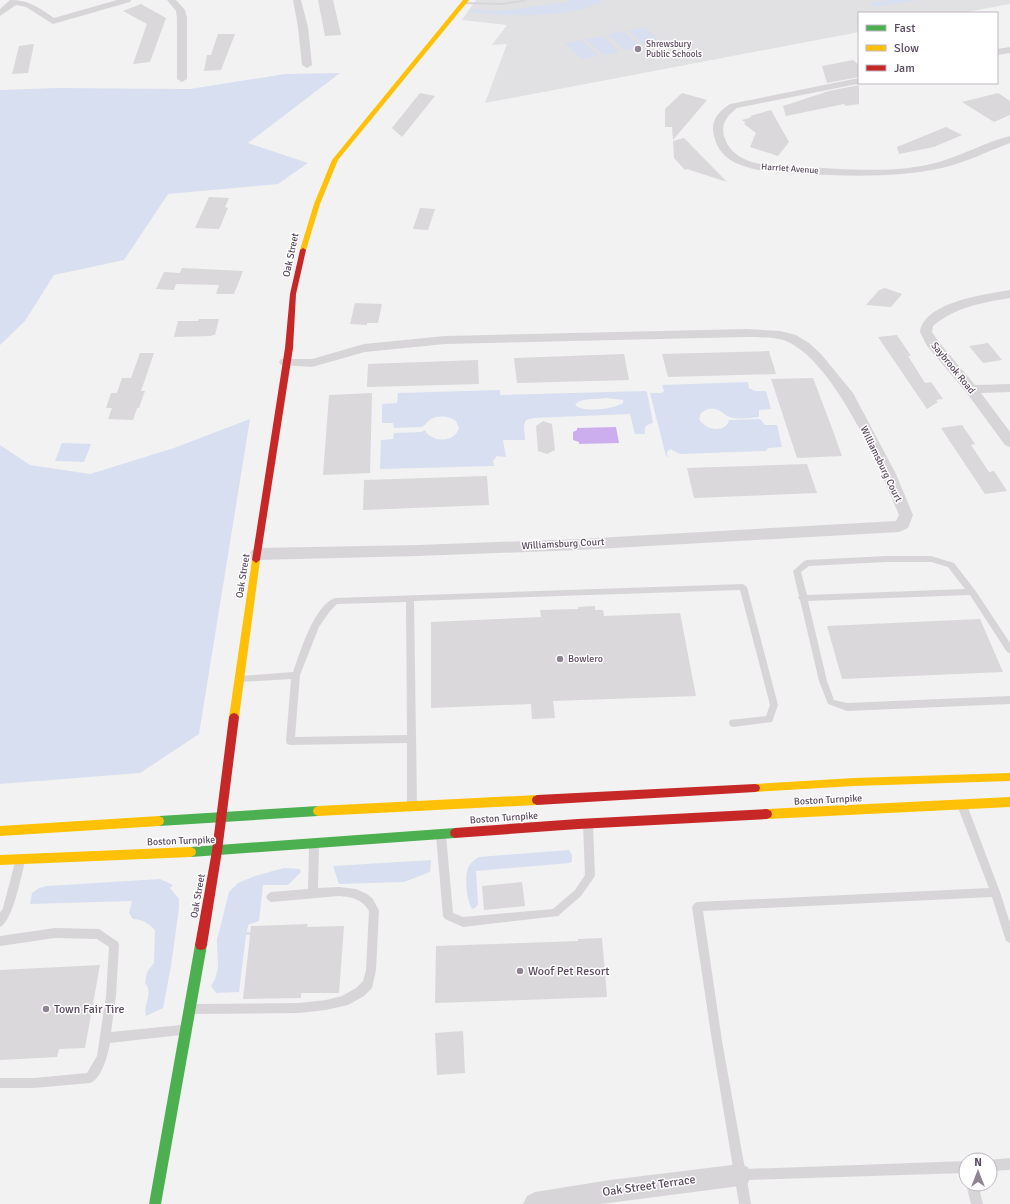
<svg xmlns="http://www.w3.org/2000/svg" width="1010" height="1204" font-family="Signika,sans-serif">
	<style>
		.education { fill: #e1e0e2 }
		.green { fill: #d7dff0; fill-rule: evenodd }
		.water { fill: #ccaded }
		.building { fill: #dad8da }
		.lines { fill: none; stroke-linecap: round; stroke-linejoin: round }
		.lane { fill: #d8d5d9; fill-rule: evenodd }
		.street { fill: #d8d5d9; fill-rule: evenodd }
		.fast { fill: #4caf50; fill-rule: evenodd }
		.slow { fill: #ffc107; fill-rule: evenodd }
		.jam { fill: #c62828; fill-rule: evenodd }
		.poi-dot { fill: #8f8492; stroke: #fff; stroke-width: 1.5 }
		.labels { text-anchor: middle; dominant-baseline: central; stroke-width: 3; stroke-linejoin: round; paint-order: stroke }
		.far-poi-label { font-size: 9px; fill: #59495e; stroke: #fff; text-anchor: start }
		.far-street-label { font-size: 9px; fill: #59495e; stroke: #fff }
		.street-label { font-size: 10px; fill: #59495e; stroke: #fff }
		.poi-label { font-size: 10px; fill: #59495e; stroke: #fff; text-anchor: start }
		.near-poi-label { font-size: 12px; fill: #59495e; stroke: #fff; text-anchor: start }
		.near-street-label { font-size: 12px; fill: #59495e; stroke: #fff }
	</style>
	<rect width="100%" height="100%" fill="#f2f2f2"/>
	<path class="education" d="M476 0H1010V4L961 13H859V32L485 103 507 44 492 45 507 25 462 20Z"/>
	<g class="green">
		<path d="M570 0H604C572 19 512 16 476 13H472L473 12 469 9 500 11 568 2Z"/>
		<path d="M887 0H920L875 7 870 3Z"/>
		<path d="M644 27 662 43 646 46 628 31Z"/>
		<path d="M623 31 641 47 625 50 607 34Z"/>
		<path d="M603 36 620 52 604 55 586 39Z"/>
		<path d="M582 40 599 56 582 59 565 43Z"/>
		<path d="M340 73 248 143 308 163 278 184 168 194 124 260 54 275 25 321 0 345V90L56 88 190 89 285 74Z"/>
		<path d="M748 382 749 388 755 391H766L771 409 759 410V417C751 418 741 419 733 418 723 417 717 401 701 413L699 419C705 430 726 434 729 420L760 419 765 425H777L782 447 768 448 766 451 680 454 670 449 667 452V455L670 457 666 456 650 393H662L664 391 662 385Z"/>
		<path d="M500 390V395L645 391 647 392 653 423C646 425 644 426 645 434H635L630 414 534 418 526 420 524 425 525 440H503L506 457 497 456 493 461 494 466 380 469 381 440 393 439 394 433 421 432 425 430C431 443 455 443 459 428L456 421C449 416 439 415 431 419 426 422 426 426 421 427L394 428 393 423H382V404L397 403 398 393ZM606 398 623 400V403C614 409 583 413 575 405 581 397 596 400 606 398Z"/>
		<path d="M250 419 199 734 140 773 0 784V445L30 465 90 474 174 448Z"/>
		<path d="M62 443 91 444 84 462 55 461Z"/>
		<path d="M569 850 572 855V861L570 863 476 871 478 904 475 908 472 909C467 902 464 877 468 868 470 863 474 860 479 857Z"/>
		<path d="M431 860 430 872 404 882 339 884 333 866Z"/>
		<path d="M284 868 300 869 301 872 288 885H263L259 921 248 925 247 932H251L250 935H246L239 992 216 993 211 986 215 979 218 968 217 940 229 892 238 883 255 876Z"/>
		<path d="M160 879 173 885 170 888 179 899V908L171 966 163 1008 146 1016C143 1002 154 995 145 983L147 972 154 963 155 930C148 924 144 919 133 919L129 913 132 901 30 904 32 893 39 888 47 886Z"/>
	</g>
	<path class="water" d="M616 427 619 443 579 444V442L573 440V432L577 430V428Z"/>
	<g class="building">
		<path d="M318 0H333L341 35 325 36Z"/>
		<path d="M141 4 166 18 150 62 133 64 147 24 123 11Z"/>
		<path d="M218 34H235L221 70 204 71 207 55H211Z"/>
		<path d="M34 44 28 73 12 74 19 46Z"/>
		<path d="M853 60 859 65V77L827 83 822 66Z"/>
		<path d="M859 85V104L846 106 844 104 786 116 783 106 829 91Z"/>
		<path d="M420 93 435 96 402 137 392 128Z"/>
		<path d="M682 93 707 100 673 140 672 127H665V109Z"/>
		<path d="M998 93 1010 101V115L994 122 962 102Z"/>
		<path d="M771 110 789 142 778 156 750 147 756 133 744 124 746 123 742 120 752 117 750 116Z"/>
		<path d="M946 127 962 135 934 147 899 154 897 147Z"/>
		<path d="M684 138 727 182 687 169 685 170 674 158 673 141Z"/>
		<path d="M209 197 229 198 225 207 228 208 219 229 195 228Z"/>
		<path d="M420 208 435 209 428 230 413 229Z"/>
		<path d="M182 268 243 271 234 294H216L219 285 176 284 174 290 156 289 164 272 180 273Z"/>
		<path d="M885 288 902 294 891 307 866 305 879 290Z"/>
		<path d="M355 303 382 304 378 323H367V325L350 324Z"/>
		<path d="M199 319H219L215 335H212V336L174 337 178 321H198Z"/>
		<path d="M897 335 911 356H908L925 383 931 382 943 399 936 400 938 402 927 409 878 337Z"/>
		<path d="M988 343 1002 360 983 363 969 346Z"/>
		<path d="M769 351 776 374 668 377 662 354Z"/>
		<path d="M140 353H154L141 391H145L139 408H137L133 420 108 419 112 408H106L111 393H117L122 378H131Z"/>
		<path d="M624 354 629 380 517 383 514 358Z"/>
		<path d="M478 360 479 384 367 387 368 364Z"/>
		<path d="M813 378 833 431 842 456 797 458 771 379Z"/>
		<path d="M372 393 370 473 323 475 329 395Z"/>
		<path d="M543 421 552 424 555 450 547 454 538 451 536 426Z"/>
		<path d="M962 425 975 444 971 445 989 472 994 471 1007 491 985 494 941 428Z"/>
		<path d="M807 464 817 493 694 498 687 468Z"/>
		<path d="M487 476 489 505 363 510 364 480Z"/>
		<path d="M595 606V610H603L604 616 680 613 696 696 553 701 555 718 532 719 531 704 431 708V622L541 617 540 610 578 609V607Z"/>
		<path d="M980 619 1003 672 842 679 827 626Z"/>
		<path d="M522 882 525 906 484 910 482 886Z"/>
		<path d="M308 924 307 927 344 926 339 993H301V998L243 999 251 926Z"/>
		<path d="M602 938 607 997 435 1003 436 946 578 941V939Z"/>
		<path d="M100 965 85 1048 59 1049 57 1057 0 1060V970Z"/>
		<path d="M463 1031 465 1073 437 1075 435 1033Z"/>
	</g>
	<g class="lines">
		<g class="lane">
			<path d="M523 0 528 1 502 5 464 4 462 3 464 2 502 3Z"/>
			<path d="M886 556H931L954 563 975 590 1010 643V653L1007 652 970 595 808 601 827 681 834 700 847 703 1010 696V704L847 711 828 704 819 681 800 600 798 598 799 596 793 571 804 561 807 560ZM886 562H931L948 567 965 589 807 595 801 572 809 566Z"/>
			<path d="M743 584 747 587 778 705 772 722 733 727 730 726 729 723 730 720 766 716 770 705 740 590 414 601 417 804 415 807 412 808 409 807 407 804V743L290 745 287 744 286 741 291 679 241 682 238 681 237 679 238 677 241 676 293 672C300 653 314 605 335 598ZM406 602 407 735 295 737 300 675 319 627 330 611 337 604Z"/>
			<path d="M962 801 965 802 967 805 1000 892 1010 923V943L1006 941 1005 938 992 897 703 911 722 1041 745 1169 966 1161V1173L747 1180 751 1204H739L712 1041 692 907 694 904 697 902 989 888 957 805 959 802Z"/>
			<path d="M588 821 591 822 593 825 595 876 581 896 558 916 463 927 445 919 443 916 436 835 438 832 441 831 444 832 446 835 453 913 463 917 553 909 575 890 585 875 583 825 585 822Z"/>
			<path d="M314 842 317 843 319 846 318 888 339 887 356 889 367 894 373 899 377 907 379 910 376 970 372 988 364 996 348 1005 326 1010 299 1013 194 1014 190 1013 189 1009 190 1005 194 1004 299 1003 326 1000 342 996 356 988 363 981 366 970 369 911C362 899 352 897 339 896L271 902 268 900 266 897 268 894 271 892 308 889 309 846 311 843Z"/>
			<path d="M20 858 23 859 25 862C21 876 13 921 0 927V913L3 908 15 862 17 859Z"/>
			<path d="M55 928 99 929 118 942 119 945 116 996 111 1032 181 1025 185 1026 186 1030 185 1034 181 1035 110 1043C108 1054 102 1079 90 1083L34 1088H0V1078H34L87 1073 97 1056 106 996 109 947 97 939 55 938 0 946V936Z"/>
			<path d="M1010 1158V1170L990 1171V1160H988Z"/>
			<path d="M966 1184H978L983 1204H971Z"/>
		</g>
		<g class="street">
			<path d="M10 0C29 0 38 7 54 18L117 0H131L130 2 53 24 26 7 16 5 0 16V9Z"/>
			<path d="M167 0H176L185 10 187 18V79L182 82 177 79V18L176 11Z"/>
			<path d="M293 0H301L308 27 312 65 307 68 302 65 298 27Z"/>
			<path d="M1010 47V53L997 55V49Z"/>
			<path d="M859 78V83H862L737 108C727 116 721 123 724 136 728 149 736 156 749 161 765 167 785 166 803 167 844 169 898 174 939 162 963 155 986 142 1010 136V143C988 151 965 163 942 168 896 178 849 176 802 174 780 172 757 173 736 163 725 158 717 149 714 136 710 121 718 112 730 104Z"/>
			<path d="M1010 290V298C981 303 956 307 933 326L932 332 938 341 975 385 1010 384V392L981 393 1010 432V447L1005 445 966 392 927 346 920 332C924 302 986 294 1010 290Z"/>
			<path d="M747 329 780 331 796 335 809 343 821 354 853 393 896 474 913 515 908 528 899 532 579 550 418 556 257 560 252 558 249 554 252 550 257 548 418 545 579 539 896 521 899 515C880 468 834 361 786 341 775 336 759 338 747 337L445 344 365 352 312 367 281 365 279 362 281 359H312L364 344 445 336Z"/>
			<path d="M740 1164 748 1167 751 1175 748 1183 740 1186 601 1204H523L527 1196 535 1192 610 1180Z"/>
		</g>
		<g class="fast">
			<path d="M318 806 322 808 323 811 322 814 318 816 159 826 155 824 154 821 155 818 159 816Z"/>
			<path d="M455 828 459 830 460 833 459 836 455 838 191 857 187 855 186 852 187 849 191 847Z"/>
			<path d="M201 940 205 941 207 945 161 1204H149L195 945 197 941Z"/>
		</g>
		<g class="slow">
			<path d="M463 0H469L338 160 320 204 306 250 305 251H301L300 250 314 204 332 160Z"/>
			<path d="M256 557 260 560 239 717 237 720 234 721 231 720 229 717 252 560Z"/>
			<path d="M1010 773V781L854 786 755 792 751 791 750 788 751 785 755 784 854 778Z"/>
			<path d="M537 795 541 797 542 800 541 803 537 805 318 816 314 814 313 811 314 808 318 806Z"/>
			<path d="M1010 797V807L767 819 763 817 762 814 763 811 767 809Z"/>
			<path d="M159 816 163 818 164 821 163 824 159 826 0 836V826Z"/>
			<path d="M191 847 195 849 196 852 195 855 191 857 0 865V855Z"/>
		</g>
		<g class="jam">
			<path d="M303 248 306 250 296 294 293 348 260 560 256 563 252 560 285 348 290 294 300 250Z"/>
			<path d="M234 713 237 714 239 717 222 851 207 945 205 949 201 950 197 949 195 945 212 851 229 717 231 714Z"/>
			<path d="M755 784 759 785 760 788 759 791 755 792 537 805 533 803 532 800 533 797 537 795Z"/>
			<path d="M767 809 771 811 772 814 771 817 767 819 578 829 455 838 451 836 450 833 451 830 455 828 578 819Z"/>
		</g>
	</g>
	<g class="poi-dot">
		<circle cx="638" cy="49" r="4"/>
		<circle cx="560" cy="659" r="4"/>
		<circle cx="520" cy="971" r="4"/>
		<circle cx="46" cy="1009" r="4"/>
	</g>
	<g class="labels">
		<g class="far-poi-label">
			<text x="646" y="44">Shrewsbury<tspan x="646" dy="10">Public Schools</tspan></text>
		</g>
		<g class="far-street-label">
			<text transform="translate(790 169) rotate(4)">Harriet Avenue</text>
		</g>
		<g class="street-label">
			<text transform="translate(291 255) rotate(-78)">Oak Street</text>
			<text transform="translate(953 368) rotate(51)">Saybrook Road</text>
			<text transform="translate(881 464) rotate(64)">Williamsburg Court</text>
			<text transform="translate(563 544) rotate(-3)">Williamsburg Court</text>
			<text transform="translate(243 576) rotate(-81)">Oak Street</text>
			<text transform="translate(828 800) rotate(-3)">Boston Turnpike</text>
			<text transform="translate(504 818) rotate(-4)">Boston Turnpike</text>
			<text transform="translate(181 841) rotate(-2)">Boston Turnpike</text>
			<text transform="translate(198 896) rotate(-80)">Oak Street</text>
		</g>
		<g class="poi-label">
			<text x="568" y="659">Bowlero</text>
		</g>
		<g class="near-poi-label">
			<text x="528" y="971">Woof Pet Resort</text>
			<text x="54" y="1009">Town Fair Tire</text>
		</g>
		<g class="near-street-label">
			<text transform="translate(649 1186) rotate(-8)">Oak Street Terrace</text>
		</g>
	</g>
	<rect x="858" y="12" width="140" height="72" fill="#ffffff" stroke="#bdb6bf"/>
	<rect x="866" y="25" width="20" height="6" fill="#4caf50" stroke="#bdb6bf"/>
	<text x="894" y="32" font-size="12" fill="#59495e">Fast</text>
	<rect x="866" y="45" width="20" height="6" fill="#ffc107" stroke="#bdb6bf"/>
	<text x="894" y="52" font-size="12" fill="#59495e">Slow</text>
	<rect x="866" y="65" width="20" height="6" fill="#c62828" stroke="#bdb6bf"/>
	<text x="894" y="72" font-size="12" fill="#59495e">Jam</text>
	<g transform="translate(978 1172)"><circle r="19" fill="#ffffff" stroke="#bdb6bf"/>
	<path d="M0-3L7 15L0 10L-7 15Z" fill="#8f8492"/>
	<text y="-6" font-size="11" font-weight="bold" text-anchor="middle" fill="#59495e">N</text>
	</g>
</svg>
